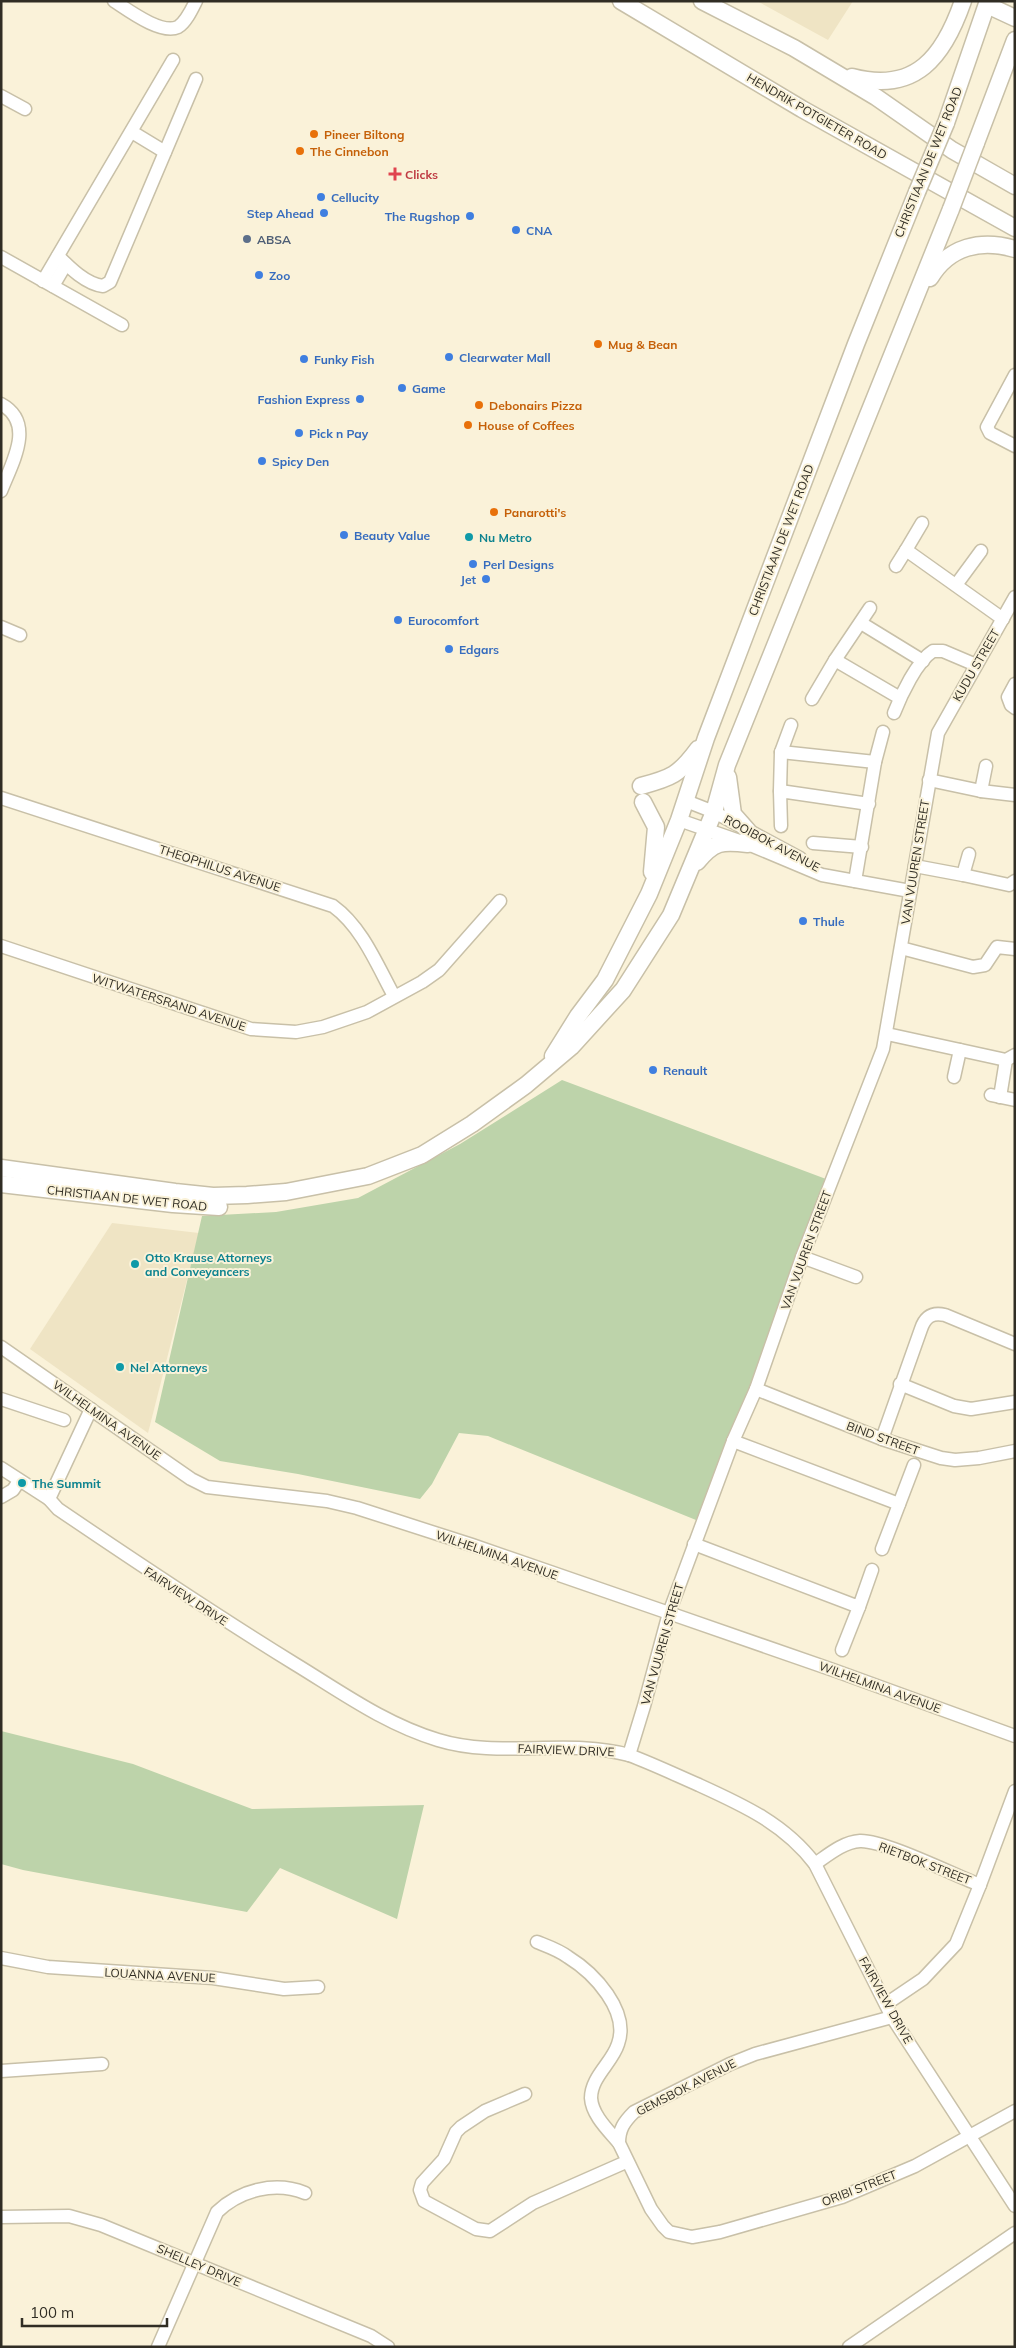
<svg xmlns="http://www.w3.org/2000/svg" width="1016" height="2348" font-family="Mulish,sans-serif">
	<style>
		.built { fill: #efe4c4 }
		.green { fill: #bdd3aa }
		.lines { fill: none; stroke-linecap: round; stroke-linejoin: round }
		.minor-casing { stroke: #c8c0a8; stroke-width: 15 }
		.major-casing { stroke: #c8c0a8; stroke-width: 19 }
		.minor { stroke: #fff; stroke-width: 12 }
		.major { stroke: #fff; stroke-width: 16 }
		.major-bridge-casing { stroke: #c8c0a8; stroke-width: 19; stroke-linecap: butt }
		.major-bridge { stroke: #fff; stroke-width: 16 }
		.food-dot { fill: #e8710a; stroke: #faf2d9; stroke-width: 2 }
		.health-dot { fill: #e0444e; stroke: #faf2d9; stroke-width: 2 }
		.shop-dot { fill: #3f7fe0; stroke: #faf2d9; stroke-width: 2 }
		.service-dot { fill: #5c6f8a; stroke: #faf2d9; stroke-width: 2 }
		.culture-dot { fill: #0f9aa8; stroke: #faf2d9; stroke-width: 2 }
		.labels { text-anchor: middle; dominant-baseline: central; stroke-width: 4; stroke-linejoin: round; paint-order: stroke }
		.street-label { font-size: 12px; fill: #302d24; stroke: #faf2d9 }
		.food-label { font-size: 12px; font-weight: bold; fill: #c56008; stroke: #faf2d9; text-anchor: start }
		.health-label { font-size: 12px; font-weight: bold; fill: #be3a42; stroke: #faf2d9; text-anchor: start }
		.shop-label { font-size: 12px; font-weight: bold; fill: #366cbe; stroke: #faf2d9; text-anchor: start }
		.service-label { font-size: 12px; font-weight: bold; fill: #4e5e75; stroke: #faf2d9; text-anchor: start }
		.culture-label { font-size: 12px; font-weight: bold; fill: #0d838f; stroke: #faf2d9; text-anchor: start }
	</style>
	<rect width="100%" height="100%" fill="#faf2d9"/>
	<g class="built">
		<path d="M757 1H853L828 40Z"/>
		<path d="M112 1223 199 1233 148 1433 30 1349Z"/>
	</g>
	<g class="green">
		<path d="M562 1080 826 1179 756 1389 696 1520 488 1436 459 1433 432 1484 420 1499 298 1474 220 1461 155 1422 202 1216 276 1212 358 1198 460 1144Z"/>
		<path d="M1 1731 133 1764 252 1809 424 1805 397 1919 280 1868 247 1912 23 1870 1 1864Z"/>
	</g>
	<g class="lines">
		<defs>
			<g id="minor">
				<path d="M114 1C128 10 161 35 178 27 186 22 192 9 196 1"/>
				<path d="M1 96 25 109"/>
				<path d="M132 132 165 152"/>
				<path d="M58 256C70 268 86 284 103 286L110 282 196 79"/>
				<path d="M1 257 122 325"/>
				<path d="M43 281 173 60"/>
				<path d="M53 286 66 264"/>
				<path d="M1015 375 987 427 990 433 1015 446"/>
				<path d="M1 404C36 423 12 463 1 491"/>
				<path d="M906 550 922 523"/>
				<path d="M896 566 906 550 1003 619"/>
				<path d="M956 585 981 551"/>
				<path d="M861 623 923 661"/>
				<path d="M1 627 20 635"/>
				<path d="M835 660 870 608"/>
				<path d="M1015 684 1008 697 1011 705 1015 708"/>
				<path d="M812 699 835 660 900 698"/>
				<path d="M894 713C901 695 917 661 933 651H943L976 665"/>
				<path d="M781 752 875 762"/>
				<path d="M929 780 981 791 986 766"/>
				<path d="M780 791 781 752 791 725"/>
				<path d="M981 791 1015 795"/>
				<path d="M1 798 333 906C362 927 377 965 394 996"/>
				<path d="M686 801 714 812 800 858"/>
				<path d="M679 820 748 844 822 875 910 891"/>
				<path d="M781 826 780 791 869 804"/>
				<path d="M813 843 862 847"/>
				<path d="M915 866 963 875 969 854"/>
				<path d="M963 875 1009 885 1015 881"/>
				<path d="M855 881 875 762 883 732"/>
				<path d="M1 946 251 1029 296 1032 323 1027 367 1012 422 982 439 970 500 901"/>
				<path d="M901 948 973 967 985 965 997 947 1015 949"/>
				<path d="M887 1034 1006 1060 1015 1055"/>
				<path d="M954 1077 960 1050"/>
				<path d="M991 1095 1015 1100"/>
				<path d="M1000 1097 1006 1060"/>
				<path d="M802 1257 856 1277"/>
				<path d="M1 1347 191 1479 207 1487 327 1501 357 1508 472 1545 669 1613 836 1671 1015 1736"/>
				<path d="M900 1384 954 1406 971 1409 1015 1402"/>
				<path d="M756 1389 882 1439 941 1458 955 1460 979 1458 1015 1451"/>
				<path d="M1 1399 64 1420"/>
				<path d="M91 1409 49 1499 58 1509C136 1562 214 1614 295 1664 341 1692 385 1724 438 1740 500 1759 567 1738 629 1755 653 1764 676 1775 699 1785 743 1805 785 1824 815 1864L892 2017 1015 2206"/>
				<path d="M882 1439 921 1329C925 1317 932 1312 945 1315L1015 1344"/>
				<path d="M733 1441 899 1504"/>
				<path d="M1 1468 49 1499"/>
				<path d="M1 1497 13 1490 19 1481"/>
				<path d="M694 1544 859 1607 872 1570"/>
				<path d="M882 1549 914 1465"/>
				<path d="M842 1650 859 1607"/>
				<path d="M629 1755 644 1706 669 1613 733 1441 756 1389 802 1257 883 1049 938 733 1015 597"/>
				<path d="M815 1864C828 1855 843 1842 860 1841 884 1840 954 1875 980 1885"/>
				<path d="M537 1942C547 1946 559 1950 568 1957 594 1973 630 2011 618 2044 612 2063 591 2077 591 2098 592 2115 608 2130 619 2143"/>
				<path d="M1 1958 48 1967 213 1978 284 1989 318 1987"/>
				<path d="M886 2004 923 1979 956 1944 980 1885 1015 1791"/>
				<path d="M892 2017 755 2054 730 2064 634 2112C624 2122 619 2129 619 2143L651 2209 663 2226 669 2232 692 2237 720 2232 842 2197 915 2166 1015 2111"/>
				<path d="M1 2071 102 2064"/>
				<path d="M525 2094 485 2111 461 2127 456 2132 444 2159 422 2183 420 2190 424 2201 476 2229 490 2231 533 2203 626 2162"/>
				<path d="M1 2217 69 2216 101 2225 371 2336 388 2347"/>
				<path d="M158 2347 217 2212C240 2190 275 2181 305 2193"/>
				<path d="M849 2347 1015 2233"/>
			</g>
			<g id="major">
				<path d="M621 1 802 109 1015 228"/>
				<path d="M702 1 794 48 876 97 952 150 1015 186"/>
				<path d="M987 5 1015 18"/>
				<path d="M852 77C916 94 944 56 963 1"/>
				<path d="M946 123 988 1"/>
				<path d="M976 143 1015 40"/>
				<path d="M930 278C949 246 981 239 1015 249"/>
				<path d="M728 777 733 814 748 831"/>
				<path d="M641 786C671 778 679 775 698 749"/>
				<path d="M643 802 656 827 652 872"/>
				<path d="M697 862C714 841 722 841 748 844"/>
				<path d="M553 1056 578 1016 605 980 649 894 679 820 706 738 856 344 917 192"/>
				<path d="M1 1168 175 1192 213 1196 247 1195 286 1192 368 1176 422 1155 472 1124 526 1085 571 1047 623 990 671 915 714 812 727 765 951 209"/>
				<path d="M1 1184 173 1204 219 1207"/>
			</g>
		</defs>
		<use href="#minor" class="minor-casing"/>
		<use href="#major" class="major-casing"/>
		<use href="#minor" class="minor"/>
		<use href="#major" class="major"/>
		<defs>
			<g id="major-bridge">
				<path d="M917 192 946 123"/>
				<path d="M951 209 976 143"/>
			</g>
		</defs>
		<use href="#major-bridge" class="major-bridge-casing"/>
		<use href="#major-bridge" class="major-bridge"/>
	</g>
	<g class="food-dot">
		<circle cx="314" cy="134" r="5"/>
		<circle cx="300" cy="151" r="5"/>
		<circle cx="598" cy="344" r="5"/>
		<circle cx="479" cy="405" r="5"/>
		<circle cx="468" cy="425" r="5"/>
		<circle cx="494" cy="512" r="5"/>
	</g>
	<path class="health-dot" d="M392.5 166.5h5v5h5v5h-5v5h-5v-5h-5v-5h5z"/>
	<g class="shop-dot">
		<circle cx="321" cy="197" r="5"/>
		<circle cx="324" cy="213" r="5"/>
		<circle cx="470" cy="216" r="5"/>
		<circle cx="516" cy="230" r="5"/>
		<circle cx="259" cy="275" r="5"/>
		<circle cx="449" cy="357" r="5"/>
		<circle cx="304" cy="359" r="5"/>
		<circle cx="402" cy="388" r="5"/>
		<circle cx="360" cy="399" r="5"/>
		<circle cx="299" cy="433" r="5"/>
		<circle cx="262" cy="461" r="5"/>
		<circle cx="344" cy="535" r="5"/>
		<circle cx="473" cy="564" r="5"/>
		<circle cx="486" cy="579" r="5"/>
		<circle cx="398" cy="620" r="5"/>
		<circle cx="449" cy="649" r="5"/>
		<circle cx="803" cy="921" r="5"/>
		<circle cx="653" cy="1070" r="5"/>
	</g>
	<circle class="service-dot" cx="247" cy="239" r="5"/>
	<g class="culture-dot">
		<circle cx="469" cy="537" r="5"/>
		<circle cx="135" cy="1264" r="5"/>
		<circle cx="120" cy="1367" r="5"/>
		<circle cx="22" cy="1483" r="5"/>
	</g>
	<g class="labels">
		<g class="street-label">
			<text transform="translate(817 116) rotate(30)">HENDRIK POTGIETER ROAD</text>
			<text transform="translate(928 162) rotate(-68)">CHRISTIAAN DE WET ROAD</text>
			<text transform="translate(781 540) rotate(-69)">CHRISTIAAN DE WET ROAD</text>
			<text transform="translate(976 665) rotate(-60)">KUDU STREET</text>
			<text transform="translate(772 843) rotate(28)">ROOIBOK AVENUE</text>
			<text transform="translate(915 862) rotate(-81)">VAN VUUREN STREET</text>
			<text transform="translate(220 868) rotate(18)">THEOPHILUS AVENUE</text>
			<text transform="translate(169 1002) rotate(18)">WITWATERSRAND AVENUE</text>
			<text transform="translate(127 1198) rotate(6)">CHRISTIAAN DE WET ROAD</text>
			<text transform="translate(806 1250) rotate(-70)">VAN VUUREN STREET</text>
			<text transform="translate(107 1420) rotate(35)">WILHELMINA AVENUE</text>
			<text transform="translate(883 1438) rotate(20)">BIND STREET</text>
			<text transform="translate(497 1555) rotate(19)">WILHELMINA AVENUE</text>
			<text transform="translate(186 1596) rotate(33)">FAIRVIEW DRIVE</text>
			<text transform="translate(662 1644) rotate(-74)">VAN VUUREN STREET</text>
			<text transform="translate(880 1687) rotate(20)">WILHELMINA AVENUE</text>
			<text transform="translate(566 1750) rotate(2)">FAIRVIEW DRIVE</text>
			<text transform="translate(925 1863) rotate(21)">RIETBOK STREET</text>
			<text transform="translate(160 1975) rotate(3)">LOUANNA AVENUE</text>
			<text transform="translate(886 2000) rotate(61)">FAIRVIEW DRIVE</text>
			<text transform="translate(686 2087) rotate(-27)">GEMSBOK AVENUE</text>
			<text transform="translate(859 2188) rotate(-21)">ORIBI STREET</text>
			<text transform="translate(199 2265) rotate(23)">SHELLEY DRIVE</text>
		</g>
		<g class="food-label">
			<text x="324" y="134">Pineer Biltong</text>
			<text x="310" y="151">The Cinnebon</text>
			<text x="608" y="344">Mug &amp; Bean</text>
			<text x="489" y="405">Debonairs Pizza</text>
			<text x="478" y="425">House of Coffees</text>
			<text x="504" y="512">Panarotti's</text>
		</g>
		<g class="health-label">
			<text x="405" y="174">Clicks</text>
		</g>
		<g class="shop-label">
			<text x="331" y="197">Cellucity</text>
			<text x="314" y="213" text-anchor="end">Step Ahead</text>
			<text x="460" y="216" text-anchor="end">The Rugshop</text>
			<text x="526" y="230">CNA</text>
			<text x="269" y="275">Zoo</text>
			<text x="459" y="357">Clearwater Mall</text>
			<text x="314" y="359">Funky Fish</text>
			<text x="412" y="388">Game</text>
			<text x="350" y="399" text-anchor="end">Fashion Express</text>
			<text x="309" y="433">Pick n Pay</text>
			<text x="272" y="461">Spicy Den</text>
			<text x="354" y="535">Beauty Value</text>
			<text x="483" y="564">Perl Designs</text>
			<text x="476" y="579" text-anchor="end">Jet</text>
			<text x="408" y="620">Eurocomfort</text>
			<text x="459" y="649">Edgars</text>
			<text x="813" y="921">Thule</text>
			<text x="663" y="1070">Renault</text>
		</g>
		<g class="service-label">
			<text x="257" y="239">ABSA</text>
		</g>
		<g class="culture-label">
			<text x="479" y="537">Nu Metro</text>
			<text x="145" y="1257">Otto Krause Attorneys<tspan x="145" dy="14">and Conveyancers</tspan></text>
			<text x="130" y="1367">Nel Attorneys</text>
			<text x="32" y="1483">The Summit</text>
		</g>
	</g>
	<rect width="1016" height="2348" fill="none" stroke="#302d24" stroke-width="5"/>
	<path d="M22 2318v8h145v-8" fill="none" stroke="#302d24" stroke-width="2.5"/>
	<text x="30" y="2318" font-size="15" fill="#302d24" stroke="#faf2d9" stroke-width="4" paint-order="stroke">100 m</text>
</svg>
